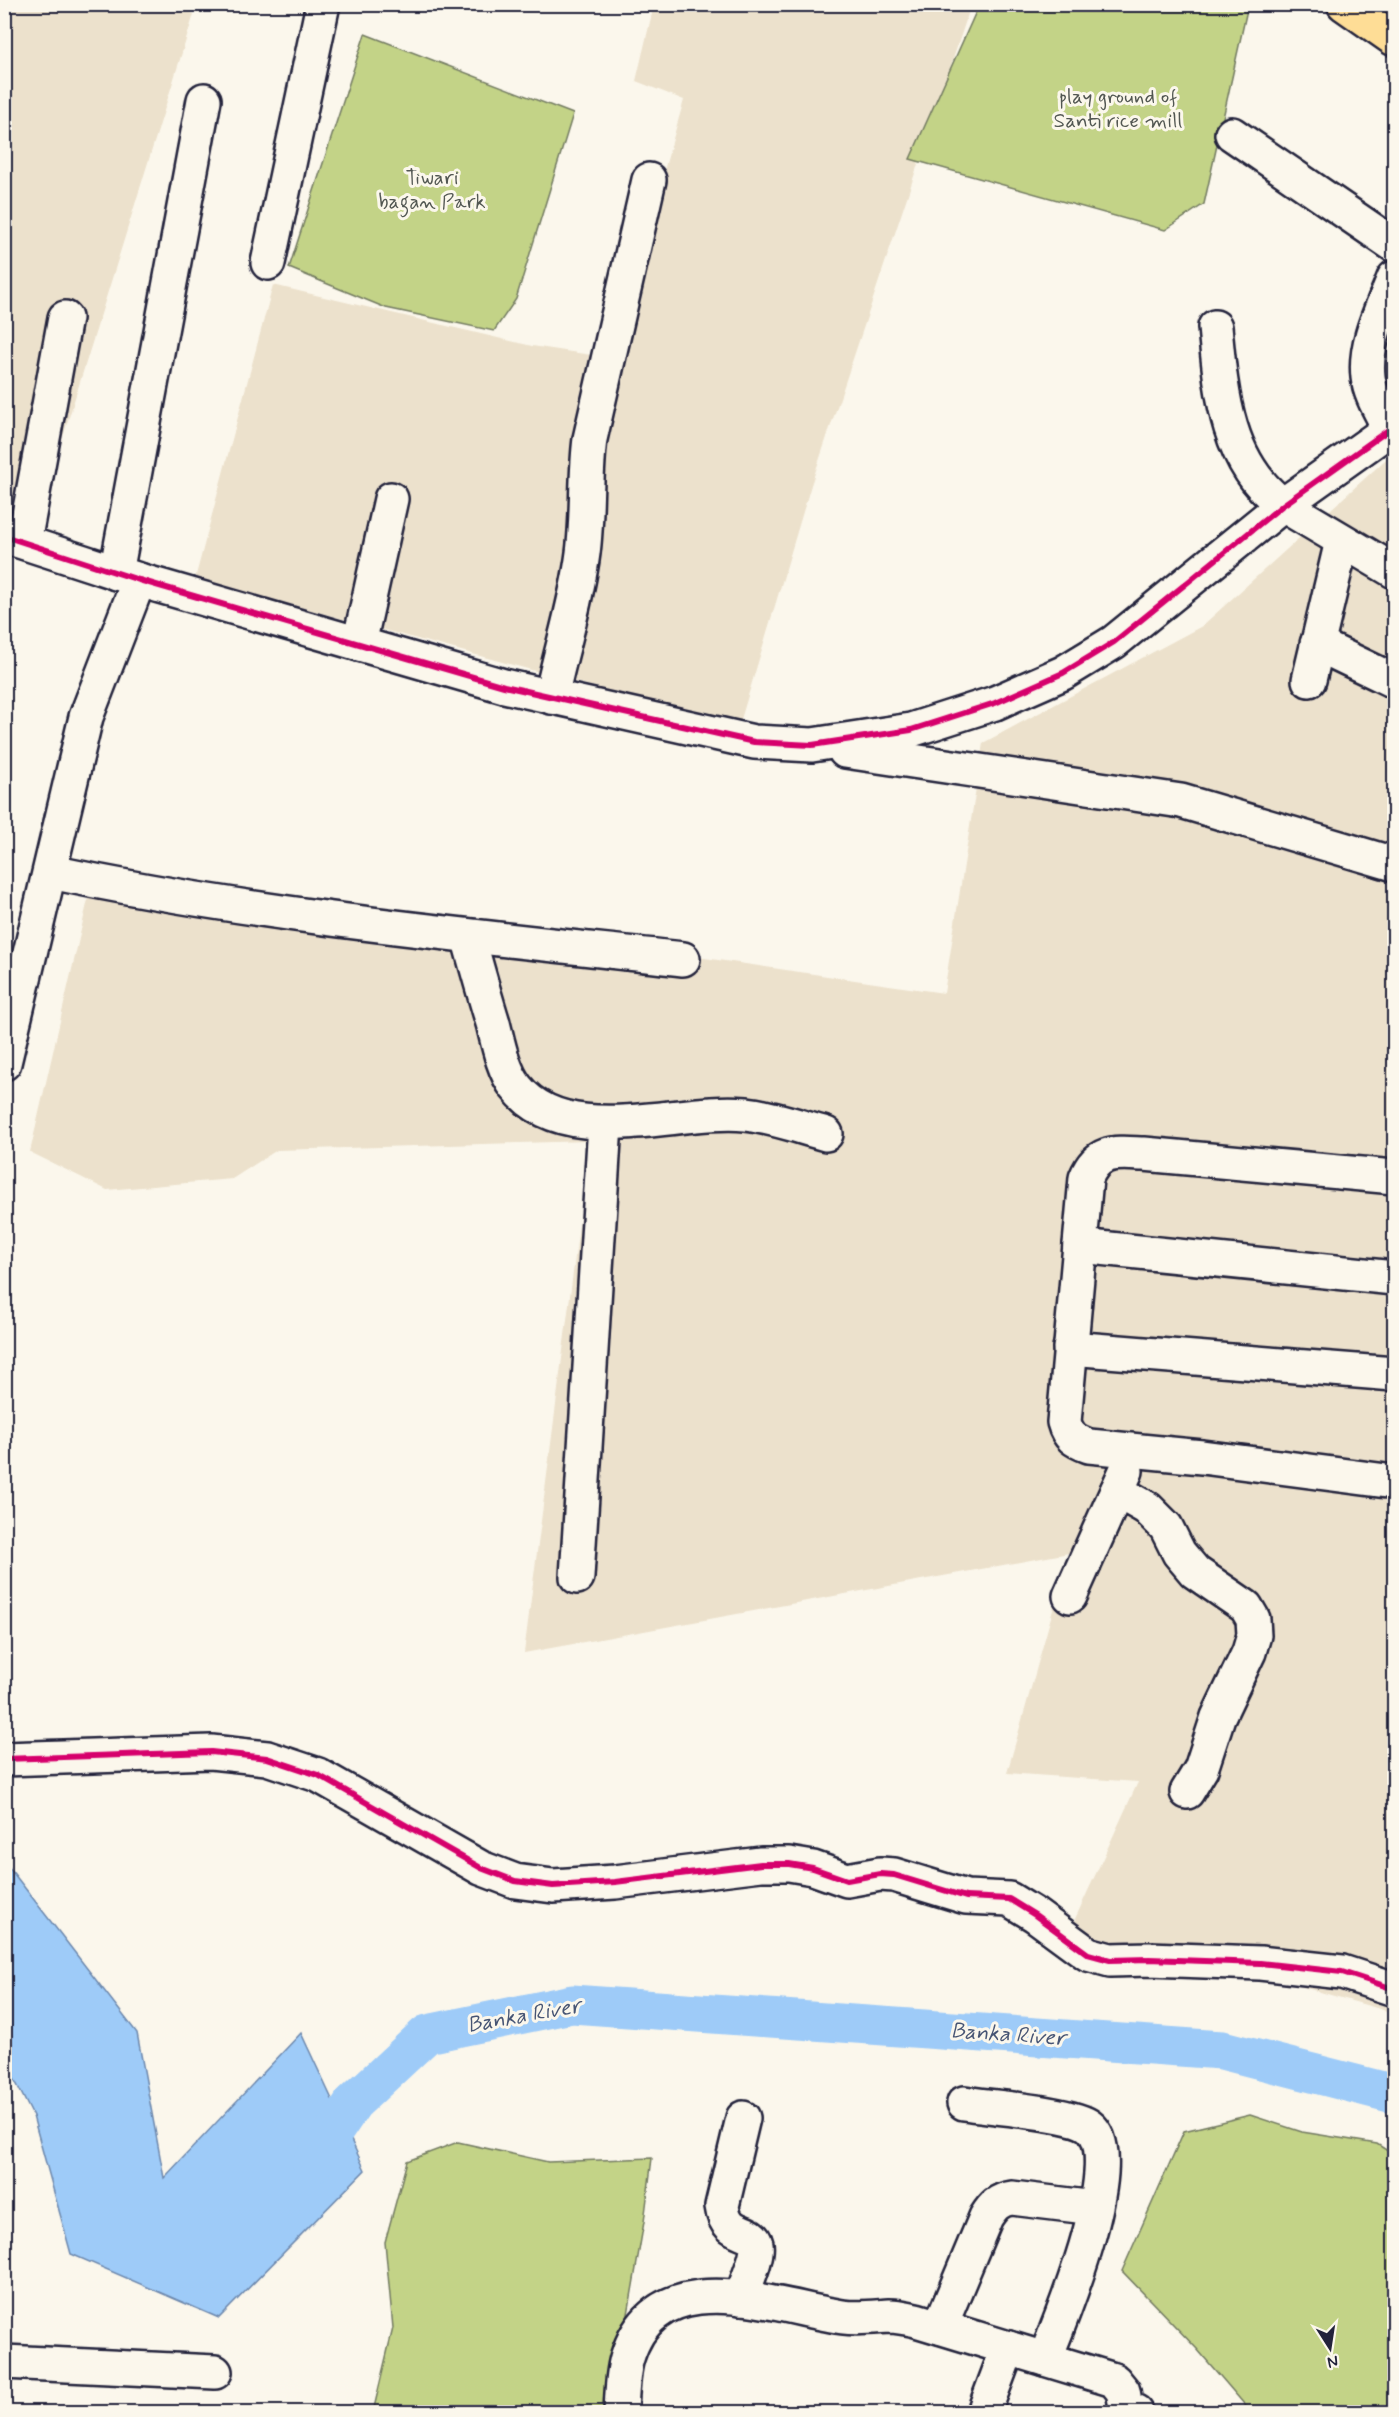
<svg xmlns="http://www.w3.org/2000/svg" width="1399" height="2417" font-family="Mynerve,sans-serif">
	<style>
		.built { fill: #ece1cc }
		.green { fill: #c3d387; stroke: #727a61; stroke-width: 1.5 }
		.water { fill: #9ecbf8; stroke: #6c87ac; stroke-width: 1.5 }
		.lines { fill: none; stroke-linecap: round; stroke-linejoin: round }
		.river { stroke: #9ecbf8; stroke-width: 39 }
		.minor-casing { stroke: #22223b; stroke-width: 38 }
		.major-casing { stroke: #22223b; stroke-width: 38 }
		.minor { stroke: #fbf7ec; stroke-width: 33 }
		.major { stroke: #fedd96; stroke-width: 33 }
		.cycleway-casing { stroke: #fbf7ec; stroke-width: 10 }
		.cycleway { stroke: #d6006c; stroke-width: 6 }
		.labels { text-anchor: middle; dominant-baseline: central; stroke-width: 6; stroke-linejoin: round; paint-order: stroke }
		.park-label { font-size: 21px; fill: #525752; stroke: #fbf7ec }
		.water-label { font-size: 22px; font-style: italic; fill: #475574; stroke: #fbf7ec }
	</style>
	<rect width="100%" height="100%" fill="#fbf7ec"/>
	<filter id="ink" filterUnits="userSpaceOnUse"><feTurbulence type="fractalNoise" baseFrequency=".0167" numOctaves="2"/><feDisplacementMap in="SourceGraphic" scale="12" xChannelSelector="R" yChannelSelector="G"/><feConvolveMatrix kernelMatrix="1 2 1 2 8 2 1 2 1" color-interpolation-filters="sRGB"/></filter>
	<g filter="url(#ink)">
		<g class="built">
			<path d="M8 5H173L194 14 39 514 5 504 4 17Z"/>
			<path d="M654 5H971L811 485 739 726 195 579 273 285 532 346 611 358 684 100 636 81Z"/>
			<path d="M1394 452V2013L1176 1951 1058 1956 1138 1782 1007 1773 1069 1553 524 1653 590 1141 277 1150 232 1179 107 1190 30 1152 95 869 944 993 983 743 1202 626Z"/>
		</g>
		<g class="green">
			<path d="M979 5H1248L1204 204 1165 230 910 159Z"/>
			<path d="M365 34 573 114 516 299 494 331 386 308 289 268Z"/>
			<path d="M1250 2115 1302 2132 1377 2144 1394 2155V2412H1251L1197 2349 1122 2271 1184 2131Z"/>
			<path d="M458 2142 548 2162 652 2158 644 2222 611 2412H373L393 2328 385 2242 407 2161Z"/>
		</g>
		<path class="water" d="M4 1861 137 2033 164 2178 301 2033 365 2170 219 2318 71 2254 33 2116 5 2061Z"/>
		<g class="lines">
			<path class="river" d="M312 2164 353 2103 427 2034 572 2004 1222 2050 1394 2094"/>
			<defs>
				<g id="minor">
					<path d="M1232 134 1394 245"/>
					<path d="M268 263 323 4"/>
					<path d="M1215 327C1221 391 1226 463 1283 505L1394 571"/>
					<path d="M1390 430C1382 413 1370 396 1368 377 1364 343 1382 309 1394 278"/>
					<path d="M4 536 139 580 504 686 754 742 812 745 911 730 995 703 1063 673 1114 642 1283 505 1394 426"/>
					<path d="M24 542 65 318"/>
					<path d="M116 573 204 100"/>
					<path d="M359 644 391 499"/>
					<path d="M1317 644 1394 681"/>
					<path d="M1309 680 1342 541"/>
					<path d="M551 697C561 650 577 600 583 553 588 515 585 477 590 439L649 180"/>
					<path d="M845 751 1181 801 1394 864"/>
					<path d="M51 872C259 916 471 936 683 959"/>
					<path d="M468 936C476 965 484 994 493 1023 498 1043 503 1070 516 1087 566 1151 678 1107 746 1114 773 1117 800 1127 826 1134"/>
					<path d="M4 1063 86 717 139 580"/>
					<path d="M1394 1177 1144 1154C1116 1153 1098 1149 1086 1178L1064 1422C1068 1437 1075 1441 1089 1446L1202 1457 1394 1482"/>
					<path d="M1080 1246 1394 1278"/>
					<path d="M1070 1348 1394 1374"/>
					<path d="M1117 1491 1147 1508 1166 1527 1179 1553 1195 1572 1246 1607 1253 1619 1254 1635 1249 1652 1218 1717 1201 1769 1187 1792"/>
					<path d="M577 1577 605 1124"/>
					<path d="M1070 1596 1126 1471"/>
					<path d="M4 1759 211 1752 267 1758 318 1775 481 1868 515 1881 553 1886 615 1882 761 1864H789L813 1868 847 1880 880 1874 894 1875 966 1897 1009 1899 1035 1915 1088 1954 1110 1960 1149 1959 1260 1963 1342 1972 1394 1989"/>
					<path d="M964 2103C989 2107 1073 2113 1089 2126 1129 2156 1061 2319 1045 2359"/>
					<path d="M741 2298C745 2286 759 2255 756 2244 752 2227 726 2239 722 2206L743 2118"/>
					<path d="M940 2327 986 2217C993 2206 998 2200 1012 2198L1095 2208"/>
					<path d="M4 2362 215 2372"/>
					<path d="M621 2412C622 2395 622 2375 627 2358 657 2259 772 2306 843 2317 858 2319 874 2317 889 2316 898 2316 907 2318 916 2320L1114 2380 1123 2391 1126 2407 1136 2412"/>
					<path d="M984 2412 1008 2348"/>
				</g>
				<path id="major" d="M1344 4 1394 39"/>
			</defs>
			<use href="#minor" class="minor-casing"/>
			<use href="#major" class="major-casing"/>
			<use href="#minor" class="minor"/>
			<use href="#major" class="major"/>
			<defs>
				<g id="cycleway">
					<path d="M4 536 139 580 504 686 754 742 812 745 911 730 995 703 1063 673 1114 642 1283 505 1394 426"/>
					<path d="M4 1759 211 1752 267 1758 318 1775 481 1868 515 1881 553 1886 615 1882 761 1864H789L813 1868 847 1880 880 1874 894 1875 966 1897 1009 1899 1035 1915 1088 1954 1110 1960 1149 1959 1260 1963 1342 1972 1394 1989"/>
				</g>
			</defs>
			<use href="#cycleway" class="cycleway-casing"/>
			<use href="#cycleway" class="cycleway"/>
		</g>
	</g>
	<g class="labels">
		<g class="park-label">
			<text x="1118" y="97">play ground of<tspan x="1118" dy="24">Santi rice mill</tspan></text>
			<text x="432" y="178">Tiwari<tspan x="432" dy="24">bagan Park</tspan></text>
		</g>
		<g class="water-label">
			<text transform="translate(524 2016) rotate(-10)">Banka River</text>
			<text transform="translate(1008 2035) rotate(4)">Banka River</text>
		</g>
	</g>
	<rect width="1399" height="2417" fill="none" stroke="#fbf7ec" stroke-width="24"/>
	<rect x="12" y="12" width="1375" height="2393" fill="none" stroke="#22223b" stroke-width="2" filter="url(#ink)"/>
	<g transform="translate(1330 2348) rotate(168)" stroke="#fbf7ec" stroke-width="4.5" paint-order="stroke">
	<path d="M0-4.5L10 22L0 15L-10 22Z" fill="#22223b"/>
	<text y="-9" font-size="16" font-weight="bold" text-anchor="middle" fill="#22223b">N</text>
	</g>
</svg>
